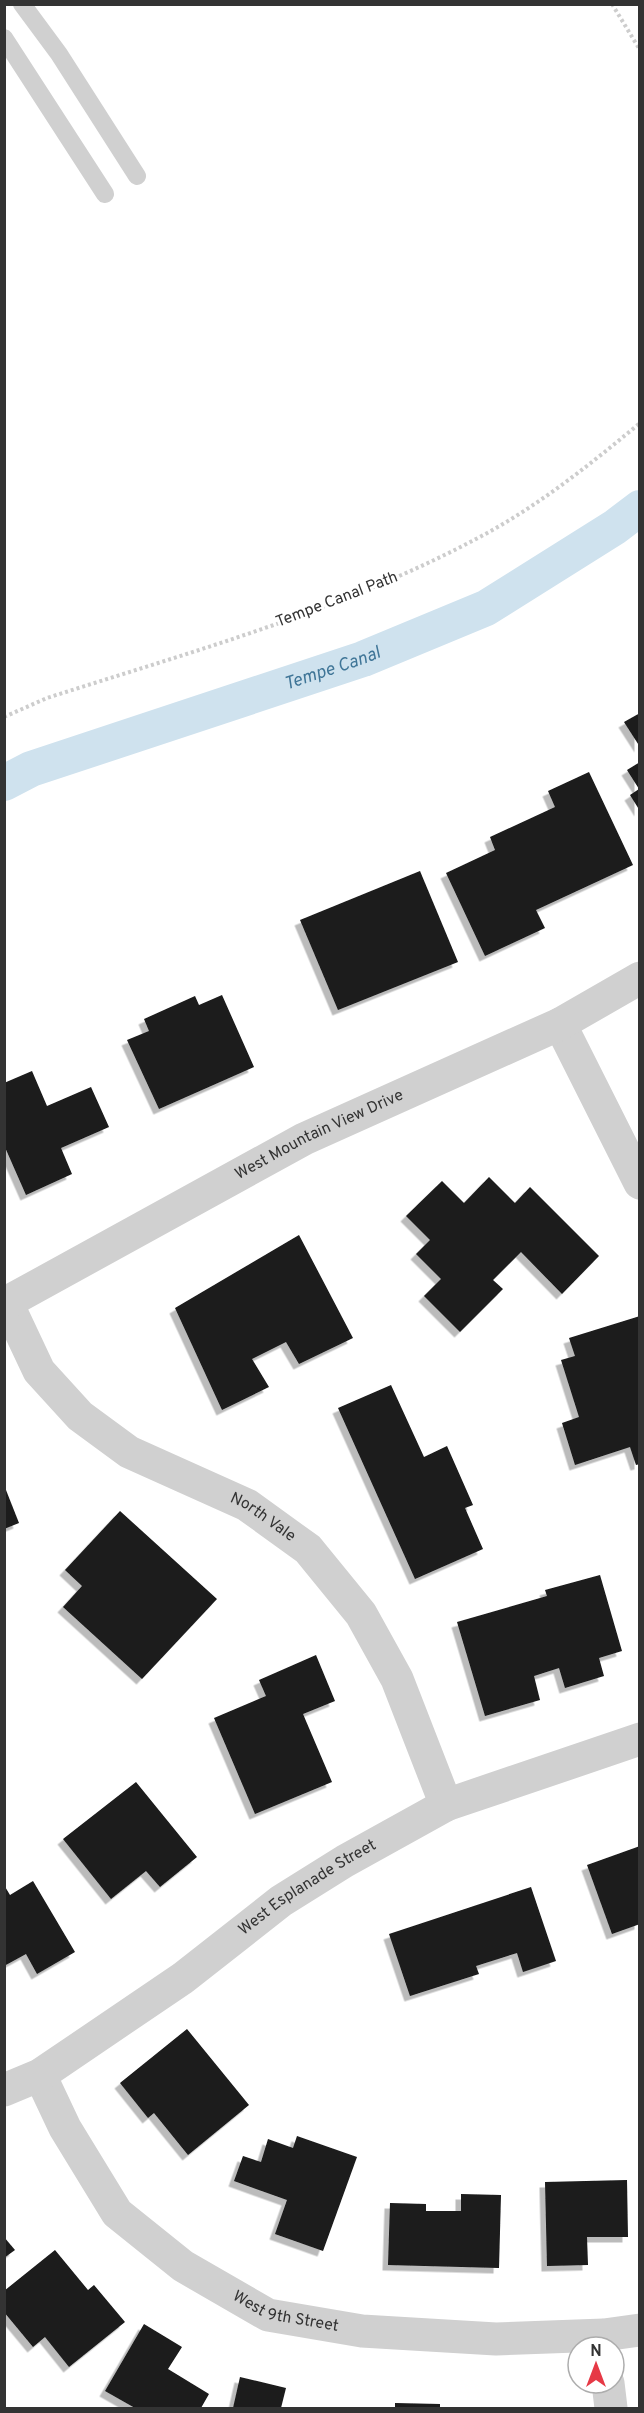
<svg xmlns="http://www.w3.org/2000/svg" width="644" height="2413" font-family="Overpass,sans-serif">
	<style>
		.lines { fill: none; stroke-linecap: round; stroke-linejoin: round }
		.canal { stroke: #cfe2ee; stroke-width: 36 }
		.building { fill: #1a1a1a; filter: url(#shadow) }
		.path { stroke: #cdcdcd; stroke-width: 4; stroke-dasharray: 3 3; stroke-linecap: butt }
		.lane { stroke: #d0d0d0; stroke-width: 18 }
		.street { stroke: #d0d0d0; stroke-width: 33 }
		.labels { text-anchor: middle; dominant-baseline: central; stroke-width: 6; stroke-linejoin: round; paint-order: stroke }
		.street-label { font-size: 16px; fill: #333; stroke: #fff }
		.water-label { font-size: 18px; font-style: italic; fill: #3f7597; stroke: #fff }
	</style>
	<defs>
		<filter id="shadow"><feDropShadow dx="-5.5" dy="5.5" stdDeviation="0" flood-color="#0004"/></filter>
	</defs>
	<rect width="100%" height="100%" fill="#fff"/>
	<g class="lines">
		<path class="canal" id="s1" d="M4 783 31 769 363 659 486 608 615 527 640 508"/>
	</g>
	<g class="building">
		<path d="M640 713V747L624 722Z"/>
		<path d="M640 762V811L630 795 639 789 627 770Z"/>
		<path d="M589 772 633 865 536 910 545 928 485 956 446 873 495 850 490 837 555 807 548 791Z"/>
		<path d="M420 871 458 962 338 1010 300 920Z"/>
		<path d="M222 995 254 1067 159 1109 127 1040 149 1031 144 1019 195 996 199 1005Z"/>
		<path d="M32 1071 47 1106 91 1087 109 1127 61 1148 72 1174 26 1195 4 1145V1083Z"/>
		<path d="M489 1177 515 1203 530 1187 599 1256 562 1294 521 1252 493 1280 503 1289 460 1332 424 1296 441 1279 416 1254 430 1240 406 1216 442 1181 464 1203Z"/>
		<path d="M299 1235 353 1338 299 1364 286 1342 252 1359 269 1387 222 1410 175 1308Z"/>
		<path d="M640 1316V1464L636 1465 630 1447 575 1465 562 1423 579 1417 561 1360 575 1356 569 1338Z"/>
		<path d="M391 1385 424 1457 447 1446 473 1505 465 1508 483 1549 415 1579 338 1408Z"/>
		<path d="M4 1485 19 1523 4 1529Z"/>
		<path d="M120 1511 217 1599 142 1679 63 1607 82 1586 65 1570Z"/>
		<path d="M600 1575 622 1651 599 1658 604 1676 565 1688 559 1668 534 1676 540 1700 485 1716 457 1622 547 1596 545 1590Z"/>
		<path d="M316 1655 335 1701 303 1714 332 1782 255 1814 214 1718 266 1696 259 1680Z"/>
		<path d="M136 1782 197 1857 160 1887 146 1871 111 1899 63 1839Z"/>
		<path d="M640 1846V1924L612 1934 587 1865Z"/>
		<path d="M33 1881 75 1952 37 1974 26 1954 4 1966V1885L10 1895Z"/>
		<path d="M531 1887 556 1961 523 1972 517 1953 476 1966 479 1974 410 1996 389 1934Z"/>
		<path d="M187 2029 249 2105 188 2155 154 2113 148 2118 120 2083Z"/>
		<path d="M297 2136 357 2157 323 2251 275 2234 287 2200 234 2181 243 2156 261 2162 268 2139 293 2148Z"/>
		<path d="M627 2180 628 2237H587L588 2265 547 2266 545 2182Z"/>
		<path d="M461 2194 501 2195 499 2268 388 2265 390 2203 426 2204V2211H461Z"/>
		<path d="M4 2237 15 2250 4 2258Z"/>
		<path d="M55 2250 88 2290 94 2285 125 2322 69 2367 45 2337 33 2347 4 2312V2291Z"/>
		<path d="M144 2324 182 2347 168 2369 209 2394 201 2408H135L105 2391Z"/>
		<path d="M240 2377 286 2388 281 2408H233Z"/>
		<path d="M395 2403 440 2404V2408H395Z"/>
	</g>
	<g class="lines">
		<g class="path">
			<path d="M612 4 640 50"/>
			<path d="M4 717 47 698C197 650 350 608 489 532 543 502 592 463 640 423"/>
		</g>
		<g class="lane">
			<path d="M22 4 59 54 137 176"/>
			<path d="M4 38 105 194"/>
		</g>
		<g class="street">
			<path d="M560 1024 640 1183"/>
			<path id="s2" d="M7 1303 39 1371 80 1416 129 1452 247 1505 308 1549 361 1614 397 1679 446 1805"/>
			<path id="s3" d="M4 1304 304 1139 560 1024 640 978"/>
			<path id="s4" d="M40 2075 65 2128 117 2213 183 2266 268 2315 362 2331 496 2339 604 2335 640 2330"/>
			<path id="s5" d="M4 2090 40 2075 183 1978 281 1901 345 1861 446 1805 640 1739"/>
			<path d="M608 2383 611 2408"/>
		</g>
	</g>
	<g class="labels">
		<g class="street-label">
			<text transform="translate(337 600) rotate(-21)">Tempe Canal Path</text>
			<text stroke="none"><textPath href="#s3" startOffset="358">West Mountain View Drive</textPath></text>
			<text stroke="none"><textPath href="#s2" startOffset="346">North Vale</textPath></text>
			<text stroke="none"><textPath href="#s5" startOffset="366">West Esplanade Street</textPath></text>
			<text stroke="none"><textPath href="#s4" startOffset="357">West 9th Street</textPath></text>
		</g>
		<g class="water-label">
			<text stroke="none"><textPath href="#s1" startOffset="348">Tempe Canal</textPath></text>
		</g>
	</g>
	<rect width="644" height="2413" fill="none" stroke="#333333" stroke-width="12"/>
	<g transform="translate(596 2365)"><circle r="28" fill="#ffffff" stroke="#adadad" stroke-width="1.5"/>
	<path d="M0-4.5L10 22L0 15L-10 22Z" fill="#e63946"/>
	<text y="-9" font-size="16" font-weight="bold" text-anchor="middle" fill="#333333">N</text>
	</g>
</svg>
